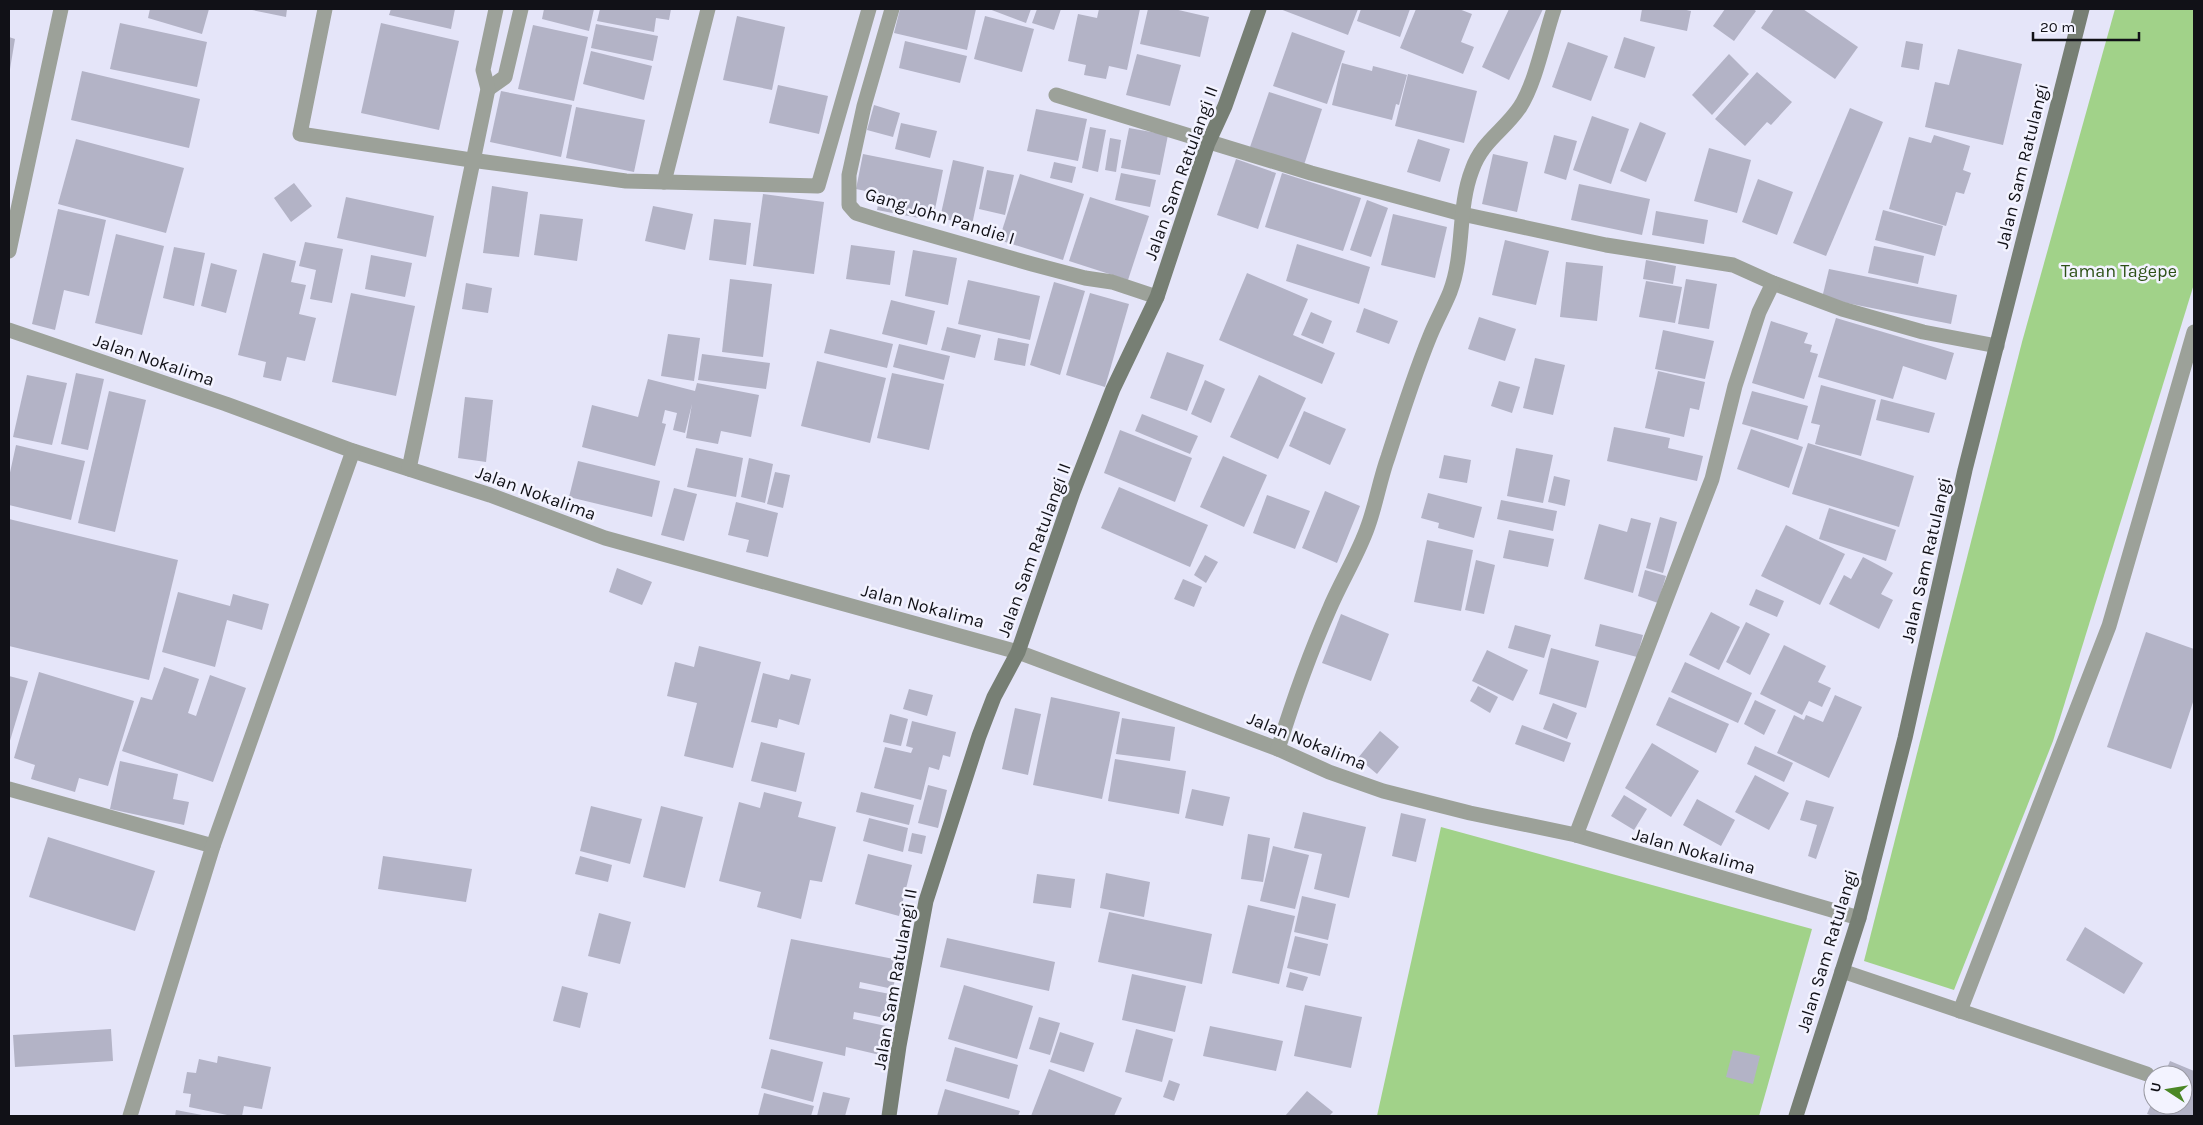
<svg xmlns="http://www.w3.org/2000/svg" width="2203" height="1125" font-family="Karla,sans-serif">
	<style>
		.green { fill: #a1d289 }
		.building { fill: #b3b3c6 }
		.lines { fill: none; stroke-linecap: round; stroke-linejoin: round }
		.street { stroke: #9ca199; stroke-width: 15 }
		.secondary { stroke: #777f74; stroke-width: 15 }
		.labels { text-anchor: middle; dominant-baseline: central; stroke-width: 5; stroke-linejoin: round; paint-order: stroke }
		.street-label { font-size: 18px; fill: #111117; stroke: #f3f3ff }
		.park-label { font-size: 18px; fill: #2d5117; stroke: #f3f3ff }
	</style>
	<rect width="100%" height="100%" fill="#e5e5f9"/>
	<g class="green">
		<path d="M2115 9H2194V284L2053 741 1954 990 1864 961 2022 342Z"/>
		<path d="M1441 827 1812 929 1759 1116H1377Z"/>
	</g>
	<g class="building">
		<path d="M150 9H209L202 34 148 18Z"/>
		<path d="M247 9H287L286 17Z"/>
		<path d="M391 9H455L451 29 389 15Z"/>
		<path d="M544 9H594L589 31 542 19Z"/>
		<path d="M600 9H671L669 20 656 18 654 32 597 21Z"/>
		<path d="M900 9H976L967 50 894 33Z"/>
		<path d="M989 9H1031L1026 23Z"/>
		<path d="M1037 9H1061L1054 30 1032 23Z"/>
		<path d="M1099 9H1140L1127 70 1109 66 1106 79 1084 75 1086 65 1068 61 1078 14 1097 18Z"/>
		<path d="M1148 9H1174L1209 17 1200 57 1140 44Z"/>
		<path d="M1280 9H1358L1348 35Z"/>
		<path d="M1361 9H1410L1400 37 1357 21Z"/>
		<path d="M1416 9H1459L1472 14 1461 42 1474 47 1463 74 1400 48Z"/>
		<path d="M1509 9H1543L1509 80 1482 67Z"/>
		<path d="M1642 9H1682L1691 11 1687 31 1640 21Z"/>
		<path d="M1725 9H1753L1756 11 1734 41 1713 26Z"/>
		<path d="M1774 9H1803L1858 47 1835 79 1761 28Z"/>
		<path d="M737 16 785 27 772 90 723 80Z"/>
		<path d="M985 16 1034 29 1022 72 974 59Z"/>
		<path d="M120 23 207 42 197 87 110 69Z"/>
		<path d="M381 23 459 41 439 130 361 113Z"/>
		<path d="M596 24 658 36 653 61 591 48Z"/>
		<path d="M533 25 588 37 574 101 518 89Z"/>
		<path d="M1292 32 1345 51 1327 104 1273 86Z"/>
		<path d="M9 37 15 39 10 69H9Z"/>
		<path d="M1624 37 1655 47 1645 78 1614 68Z"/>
		<path d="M905 41 967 56 960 83 899 68Z"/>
		<path d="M1906 41 1923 44 1919 70 1901 67Z"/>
		<path d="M1568 42 1608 56 1591 101 1552 87Z"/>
		<path d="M1958 49 2022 64 2003 145 1925 127 1935 82 1949 85Z"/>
		<path d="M591 51 652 66 644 100 583 84Z"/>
		<path d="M1137 54 1181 65 1170 106 1126 95Z"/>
		<path d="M1729 54 1749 74 1712 115 1692 95Z"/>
		<path d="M1342 63 1372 71 1373 66 1407 75 1399 105 1396 104 1392 120 1332 105Z"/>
		<path d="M82 71 200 99 189 148 71 120Z"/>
		<path d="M1757 72 1792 102 1771 125 1767 122 1745 146 1715 119Z"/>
		<path d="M1408 74 1477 91 1464 143 1395 126Z"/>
		<path d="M778 85 828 96 819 134 769 123Z"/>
		<path d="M501 91 572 105 561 157 490 142Z"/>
		<path d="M1269 92 1322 109 1304 165 1250 147Z"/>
		<path d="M874 105 900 113 893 137 867 130Z"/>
		<path d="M576 107 645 120 634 172 566 158Z"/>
		<path d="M1850 108 1883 122 1826 256 1793 243Z"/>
		<path d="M1036 109 1087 119 1078 161 1027 151Z"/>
		<path d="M1592 116 1629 129 1611 184 1573 170Z"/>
		<path d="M1640 122 1666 133 1646 182 1620 171Z"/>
		<path d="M901 123 937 131 930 158 895 149Z"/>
		<path d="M1090 127 1106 130 1098 172 1082 168Z"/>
		<path d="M1129 128 1168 135 1160 175 1121 168Z"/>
		<path d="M1554 135 1577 141 1566 180 1544 173Z"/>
		<path d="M1934 135 1970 146 1963 170 1971 173 1964 194 1956 192 1946 226 1889 209 1909 137 1931 143Z"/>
		<path d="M1110 138 1121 140 1116 172 1105 170Z"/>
		<path d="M76 139 184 168 166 233 58 204Z"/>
		<path d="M1418 139 1450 149 1440 182 1407 172Z"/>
		<path d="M1709 148 1751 160 1737 213 1694 201Z"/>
		<path d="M863 154 943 170 933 219 920 216 919 218 877 210 880 194 856 189Z"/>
		<path d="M1493 154 1528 162 1517 212 1482 204Z"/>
		<path d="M1236 159 1276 173 1258 229 1217 215Z"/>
		<path d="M953 160 984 167 972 225 940 218Z"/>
		<path d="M1054 162 1076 167 1072 183 1050 178Z"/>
		<path d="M987 170 1014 175 1005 215 979 209Z"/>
		<path d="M1121 173 1156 180 1150 207 1115 200Z"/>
		<path d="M1282 173 1361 198 1343 251 1265 227Z"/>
		<path d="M1020 174 1084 194 1063 260 999 240Z"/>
		<path d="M1758 179 1793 192 1777 235 1742 222Z"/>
		<path d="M294 183 312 206 291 222 274 198Z"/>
		<path d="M1579 184 1650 199 1642 235 1571 220Z"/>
		<path d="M492 186 528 192 519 257 483 253Z"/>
		<path d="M763 194 824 202 814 274 753 266Z"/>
		<path d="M346 197 434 216 426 257 337 238Z"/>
		<path d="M1090 197 1149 216 1128 280 1069 261Z"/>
		<path d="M1367 200 1388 208 1371 257 1350 250Z"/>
		<path d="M653 206 693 214 685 250 645 241Z"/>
		<path d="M58 209 106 220 89 296 64 290 55 330 32 324Z"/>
		<path d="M1883 210 1943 226 1935 256 1875 240Z"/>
		<path d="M1656 211 1708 220 1704 244 1652 235Z"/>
		<path d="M540 214 583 219 577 261 534 255Z"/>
		<path d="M1393 214 1447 227 1435 278 1381 265Z"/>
		<path d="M714 219 751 223 746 265 709 260Z"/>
		<path d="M116 234 164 246 142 335 95 323Z"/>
		<path d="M1505 240 1549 251 1536 305 1492 295Z"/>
		<path d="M305 242 343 249 332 303 310 299 316 270 299 266Z"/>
		<path d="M1297 244 1370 267 1359 304 1286 281Z"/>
		<path d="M851 245 895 251 890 285 846 279Z"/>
		<path d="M1874 246 1924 256 1918 284 1868 273Z"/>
		<path d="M174 247 205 253 194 306 163 298Z"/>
		<path d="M913 250 957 258 948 305 905 296Z"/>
		<path d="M263 253 296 261 291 282 306 285 299 314 316 318 305 361 287 357 281 381 263 377 266 362 238 355Z"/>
		<path d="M371 255 412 263 405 297 365 289Z"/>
		<path d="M1646 260 1676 266 1673 284 1643 279Z"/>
		<path d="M1566 262 1603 266 1597 321 1560 317Z"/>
		<path d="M211 263 237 270 226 313 201 306Z"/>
		<path d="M1829 269 1957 295 1951 324 1822 298Z"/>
		<path d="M1247 273 1308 299 1293 335 1335 353 1322 384 1219 340Z"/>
		<path d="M730 279 772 284 763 357 722 352Z"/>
		<path d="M1686 279 1717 284 1709 329 1678 324Z"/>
		<path d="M968 280 1040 296 1030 340 958 324Z"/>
		<path d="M1646 281 1682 287 1675 323 1639 317Z"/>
		<path d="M1054 282 1085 291 1060 375 1030 365Z"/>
		<path d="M466 283 492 288 488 313 462 309Z"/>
		<path d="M351 293 415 306 396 396 332 382Z"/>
		<path d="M1090 293 1129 304 1105 387 1066 375Z"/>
		<path d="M891 300 935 311 927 345 882 334Z"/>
		<path d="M1364 308 1398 321 1389 344 1356 332Z"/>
		<path d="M1311 312 1332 321 1323 344 1301 335Z"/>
		<path d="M1479 317 1516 329 1505 361 1468 349Z"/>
		<path d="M1836 318 1954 353 1946 380 1903 366 1893 399 1818 377Z"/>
		<path d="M1771 321 1808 333 1804 343 1812 345 1810 352 1818 354 1804 399 1752 383Z"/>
		<path d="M947 327 981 335 975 358 941 350Z"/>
		<path d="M830 329 893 344 887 368 824 353Z"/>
		<path d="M1663 330 1714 341 1705 379 1655 369Z"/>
		<path d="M668 334 700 338 694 381 661 376Z"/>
		<path d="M998 338 1029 344 1025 366 994 360Z"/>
		<path d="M899 344 950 356 944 380 893 367Z"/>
		<path d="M1167 352 1204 365 1187 411 1150 398Z"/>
		<path d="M702 354 770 363 766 389 698 380Z"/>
		<path d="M1535 358 1565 365 1553 415 1523 408Z"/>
		<path d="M817 361 886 378 870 443 801 426Z"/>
		<path d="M1658 371 1705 382 1699 410 1690 408 1684 437 1645 428Z"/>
		<path d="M76 373 104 379 88 450 61 444Z"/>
		<path d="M892 373 944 384 929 450 877 438Z"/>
		<path d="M27 375 67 383 52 445 13 437Z"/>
		<path d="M1259 375 1306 398 1278 459 1230 437Z"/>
		<path d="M648 379 695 391 697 383 759 395 751 437 721 431 718 444 686 438 692 404 685 433 673 430 677 413 665 410 662 423 666 424 655 466 582 447 592 405 638 417Z"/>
		<path d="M1205 380 1225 389 1211 423 1191 414Z"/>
		<path d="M1499 381 1520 387 1512 413 1491 406Z"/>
		<path d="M1821 385 1876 400 1861 456 1815 444 1820 425 1811 423Z"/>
		<path d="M109 391 146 400 115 532 78 523Z"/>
		<path d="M1752 391 1808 406 1798 440 1742 424Z"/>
		<path d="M465 397 493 400 486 462 458 458Z"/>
		<path d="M1881 399 1935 413 1929 433 1876 420Z"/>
		<path d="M1304 411 1346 429 1330 465 1289 446Z"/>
		<path d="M1142 414 1198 436 1190 454 1135 431Z"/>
		<path d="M1614 427 1670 438 1668 448 1703 456 1697 481 1607 461Z"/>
		<path d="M1751 429 1803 447 1789 488 1737 469Z"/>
		<path d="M1120 430 1192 458 1175 502 1104 473Z"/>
		<path d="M1808 443 1914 476 1899 527 1792 494Z"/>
		<path d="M16 445 85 461 71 520 9 505V477Z"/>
		<path d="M696 448 743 458 736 497 687 487Z"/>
		<path d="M1516 448 1553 455 1543 503 1507 496Z"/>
		<path d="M1444 455 1471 460 1467 483 1439 478Z"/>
		<path d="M1223 456 1267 475 1244 527 1200 507Z"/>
		<path d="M749 458 773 464 765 503 741 497Z"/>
		<path d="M578 461 660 481 652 517 569 497Z"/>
		<path d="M775 472 790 475 783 508 767 504Z"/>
		<path d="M1554 476 1570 480 1565 506 1548 502Z"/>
		<path d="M1119 487 1208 525 1190 567 1101 528Z"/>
		<path d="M674 488 697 494 684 541 661 535Z"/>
		<path d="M1325 491 1360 506 1337 563 1302 548Z"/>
		<path d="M1428 493 1482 507 1474 538 1438 528 1439 523 1421 518Z"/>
		<path d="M1267 495 1310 511 1295 549 1253 533Z"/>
		<path d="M1501 500 1557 511 1553 531 1497 519Z"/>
		<path d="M736 502 778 513 768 557 746 552 749 540 728 535Z"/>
		<path d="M1829 508 1896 530 1886 561 1819 539Z"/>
		<path d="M1660 517 1677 522 1663 573 1646 568Z"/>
		<path d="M1631 518 1651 523 1633 593 1584 579 1599 524 1627 532Z"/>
		<path d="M9 519 178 560 149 680 9 646Z"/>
		<path d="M1786 525 1845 554 1820 605 1761 576Z"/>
		<path d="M1509 530 1554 539 1548 567 1503 558Z"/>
		<path d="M1427 540 1473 550 1461 611 1414 602Z"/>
		<path d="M1205 555 1218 562 1206 583 1194 575Z"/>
		<path d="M1863 557 1893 573 1881 594 1893 600 1879 629 1829 604 1844 575 1851 579Z"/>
		<path d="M1476 560 1495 565 1484 614 1465 610Z"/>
		<path d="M617 568 652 582 642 605 609 592Z"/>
		<path d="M1645 570 1666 576 1658 603 1638 596Z"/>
		<path d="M1183 579 1202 587 1194 607 1174 599Z"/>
		<path d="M1756 589 1784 601 1777 617 1749 605Z"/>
		<path d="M178 592 230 606 233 594 269 604 262 630 227 620 215 667 162 652Z"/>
		<path d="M1711 612 1740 627 1719 670 1689 655Z"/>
		<path d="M1341 614 1389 634 1371 681 1322 663Z"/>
		<path d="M1746 622 1770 634 1750 675 1726 662Z"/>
		<path d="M1600 624 1643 635 1637 657 1595 646Z"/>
		<path d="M1515 625 1551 635 1544 658 1508 648Z"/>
		<path d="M2146 632 2194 649V699L2171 769 2107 747Z"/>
		<path d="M1784 645 1826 666 1818 682 1831 688 1822 707 1809 701 1802 715 1760 694Z"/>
		<path d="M699 646 761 662 733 768 684 756 697 703 667 696 675 662 694 667Z"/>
		<path d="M1551 648 1599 661 1586 708 1539 694Z"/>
		<path d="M1487 650 1528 670 1513 701 1472 681Z"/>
		<path d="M1685 662 1752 693 1738 723 1671 692Z"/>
		<path d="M164 667 199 679 188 713 196 716 210 675 246 688 213 782 122 751 141 697 152 700Z"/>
		<path d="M39 672 134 701 108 786 79 778 75 792 31 779 35 765 14 758Z"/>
		<path d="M763 673 789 680 791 674 811 679 799 725 779 719 777 728 751 722Z"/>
		<path d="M9 676 28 681 9 744Z"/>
		<path d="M1478 686 1498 697 1490 713 1470 701Z"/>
		<path d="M909 689 933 695 927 716 903 709Z"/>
		<path d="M1835 695 1862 707 1829 778 1777 753 1794 715 1804 720 1806 715 1823 722Z"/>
		<path d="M1051 697 1120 712 1102 799 1033 785Z"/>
		<path d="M1669 697 1729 724 1716 753 1656 725Z"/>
		<path d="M1755 700 1776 710 1764 735 1744 724Z"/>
		<path d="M1553 703 1577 713 1567 739 1543 729Z"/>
		<path d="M1015 708 1041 714 1028 775 1002 769Z"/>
		<path d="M890 714 908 719 901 746 883 742Z"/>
		<path d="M1122 718 1175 727 1170 761 1116 754Z"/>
		<path d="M912 721 956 732 950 757 943 755 939 770 929 767 921 800 874 788 885 747 911 753 913 748 906 746Z"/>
		<path d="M1522 725 1571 743 1564 762 1515 744Z"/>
		<path d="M1380 731 1399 747 1377 774 1358 758Z"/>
		<path d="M761 742 805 753 796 792 751 781Z"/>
		<path d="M1652 743 1699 771 1671 817 1625 788Z"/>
		<path d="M1755 746 1793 763 1784 782 1747 764Z"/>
		<path d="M1115 759 1186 771 1179 814 1108 801Z"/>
		<path d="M120 761 178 774 173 799 189 802 184 825 110 809Z"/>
		<path d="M1755 775 1789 793 1769 830 1735 812Z"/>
		<path d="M928 785 947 790 938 828 918 823Z"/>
		<path d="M1192 789 1230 797 1223 826 1185 818Z"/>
		<path d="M764 792 802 802 798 817 836 827 822 882 810 880 801 919 757 907 761 892 719 881 739 802 760 808Z"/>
		<path d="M861 792 914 805 909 825 856 812Z"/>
		<path d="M1624 795 1647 809 1634 830 1611 816Z"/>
		<path d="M1697 799 1735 820 1721 846 1683 825Z"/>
		<path d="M1806 800 1834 807 1816 859 1808 856 1817 825 1800 820Z"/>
		<path d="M591 806 642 819 630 864 580 851Z"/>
		<path d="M661 806 703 817 685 888 643 877Z"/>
		<path d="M1303 812 1366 827 1349 898 1314 889 1322 854 1294 848Z"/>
		<path d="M1401 813 1426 819 1416 862 1392 856Z"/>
		<path d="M869 818 908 828 903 852 863 841Z"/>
		<path d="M912 833 926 836 922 854 908 851Z"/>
		<path d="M1248 834 1270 838 1263 882 1241 879Z"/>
		<path d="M48 837 155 871 135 931 29 897Z"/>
		<path d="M1273 846 1309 855 1295 909 1260 901Z"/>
		<path d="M868 854 912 865 899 916 855 904Z"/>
		<path d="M383 856 472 869 466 902 378 889Z"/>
		<path d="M580 856 612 865 608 882 575 874Z"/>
		<path d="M1106 873 1150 882 1144 917 1100 908Z"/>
		<path d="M1037 874 1075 879 1071 908 1033 903Z"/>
		<path d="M1302 896 1336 904 1328 940 1294 932Z"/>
		<path d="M1248 905 1295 916 1279 984 1232 973Z"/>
		<path d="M1109 912 1212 934 1202 984 1098 962Z"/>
		<path d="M599 913 631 922 620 964 588 956Z"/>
		<path d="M2085 927 2143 963 2124 994 2066 960Z"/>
		<path d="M1295 936 1328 944 1320 976 1287 968Z"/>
		<path d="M947 938 1055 962 1049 991 940 967Z"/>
		<path d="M791 939 899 960 893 989 860 982 859 988 895 995 890 1019 854 1012 853 1019 886 1026 880 1055 846 1047 845 1056 769 1039Z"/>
		<path d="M1290 972 1308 977 1303 991 1286 987Z"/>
		<path d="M1132 974 1186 986 1175 1032 1122 1020Z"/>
		<path d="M964 985 1033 1006 1017 1059 948 1039Z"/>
		<path d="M562 986 588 993 580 1028 553 1021Z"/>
		<path d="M1305 1005 1362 1017 1351 1068 1294 1056Z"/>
		<path d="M1039 1017 1060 1023 1050 1055 1029 1049Z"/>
		<path d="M1210 1026 1283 1041 1276 1071 1203 1056Z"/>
		<path d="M111 1029 113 1061 15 1067 13 1035Z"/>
		<path d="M1136 1029 1173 1039 1162 1082 1125 1072Z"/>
		<path d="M1060 1032 1094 1043 1084 1072 1050 1062Z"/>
		<path d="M955 1047 1018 1065 1009 1099 946 1081Z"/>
		<path d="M771 1049 823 1062 813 1102 761 1088Z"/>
		<path d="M1733 1050 1760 1056 1753 1084 1726 1077Z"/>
		<path d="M218 1056 271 1067 262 1109 244 1106 242 1116H232L189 1107 191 1094 183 1093 187 1072 196 1073 199 1059 217 1063Z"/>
		<path d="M2170 1061 2194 1071V1116H2153L2147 1114 2153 1100V1105H2183V1075H2164Z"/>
		<path d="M1049 1069 1122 1098 1114 1116H1031Z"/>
		<path d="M1169 1080 1180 1084 1174 1101 1163 1097Z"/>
		<path d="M945 1089 1020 1111 1018 1116H937Z"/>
		<path d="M1307 1091 1333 1112 1329 1116H1285Z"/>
		<path d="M823 1092 850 1098 845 1116H817Z"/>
		<path d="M764 1093 814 1106 811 1116H758Z"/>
		<path d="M176 1110 202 1115V1116H175Z"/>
	</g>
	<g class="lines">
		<g class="street">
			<path d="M325 9 300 134 471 160 626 181 818 186 869 9"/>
			<path d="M892 9 864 106 849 175V205L856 213 888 223 1032 264 1085 278 1112 282 1157 297"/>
			<path d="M488 89 505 77 521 9"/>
			<path d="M1056 95 1311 173 1462 214 1606 245 1733 265 1773 283 1842 309 1923 332 1997 346"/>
			<path d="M664 182 708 9"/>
			<path d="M9 251 61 9"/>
			<path d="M9 330 226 404 353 451 490 495 605 538 1018 652 1278 749 1329 772 1383 791 1470 813 1576 835 1859 918"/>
			<path d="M409 469 488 89 483 70 496 9"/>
			<path d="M1278 749C1293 701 1309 655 1329 610 1341 581 1358 555 1368 526 1376 504 1380 479 1388 457 1401 416 1414 375 1430 336 1436 321 1444 307 1450 292 1465 253 1457 209 1472 170 1482 141 1504 131 1520 107 1536 82 1544 38 1554 9"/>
			<path d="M9 789 213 846"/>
			<path d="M1576 835 1712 479 1735 386 1759 312 1773 283"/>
			<path d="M1842 971 2147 1074"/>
			<path d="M1960 1011 2109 626 2194 332"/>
			<path d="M130 1116 213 846 353 451"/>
		</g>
		<g class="secondary">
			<path d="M889 1116 899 1046 926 901 979 736 994 697 1018 652 1073 492 1113 389 1157 297 1208 143 1225 106 1259 9"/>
			<path d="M1796 1116 1859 918 1905 738 1965 470 2082 9"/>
		</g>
	</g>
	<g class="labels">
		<g class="street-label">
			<text transform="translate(2022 166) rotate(-76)">Jalan Sam Ratulangi</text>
			<text transform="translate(1181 173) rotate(-70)">Jalan Sam Ratulangi II</text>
			<text transform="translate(940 216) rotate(17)">Gang John Pandie I</text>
			<text transform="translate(154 360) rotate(19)">Jalan Nokalima</text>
			<text transform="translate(536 493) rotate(20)">Jalan Nokalima</text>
			<text transform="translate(1034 550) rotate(-70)">Jalan Sam Ratulangi II</text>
			<text transform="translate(1926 560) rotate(-77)">Jalan Sam Ratulangi</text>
			<text transform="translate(923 606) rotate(15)">Jalan Nokalima</text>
			<text transform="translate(1307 741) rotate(22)">Jalan Nokalima</text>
			<text transform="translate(1694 851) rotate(16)">Jalan Nokalima</text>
			<text transform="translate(1827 951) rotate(-73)">Jalan Sam Ratulangi</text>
			<text transform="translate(895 979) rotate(-80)">Jalan Sam Ratulangi II</text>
		</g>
		<g class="park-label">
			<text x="2119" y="271">Taman Tagepe</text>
		</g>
	</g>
	<rect width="2203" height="1125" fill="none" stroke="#111117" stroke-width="20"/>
	<g transform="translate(2168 1090) rotate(282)"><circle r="24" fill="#f3f3ff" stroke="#9999a2"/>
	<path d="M0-4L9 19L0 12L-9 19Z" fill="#4b8726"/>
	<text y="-8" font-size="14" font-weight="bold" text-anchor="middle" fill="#111117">U</text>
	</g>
	<path d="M2033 32v8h106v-8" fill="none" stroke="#111117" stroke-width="2.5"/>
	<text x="2040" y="32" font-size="15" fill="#111117" stroke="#f3f3ff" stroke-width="4" paint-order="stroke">20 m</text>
</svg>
